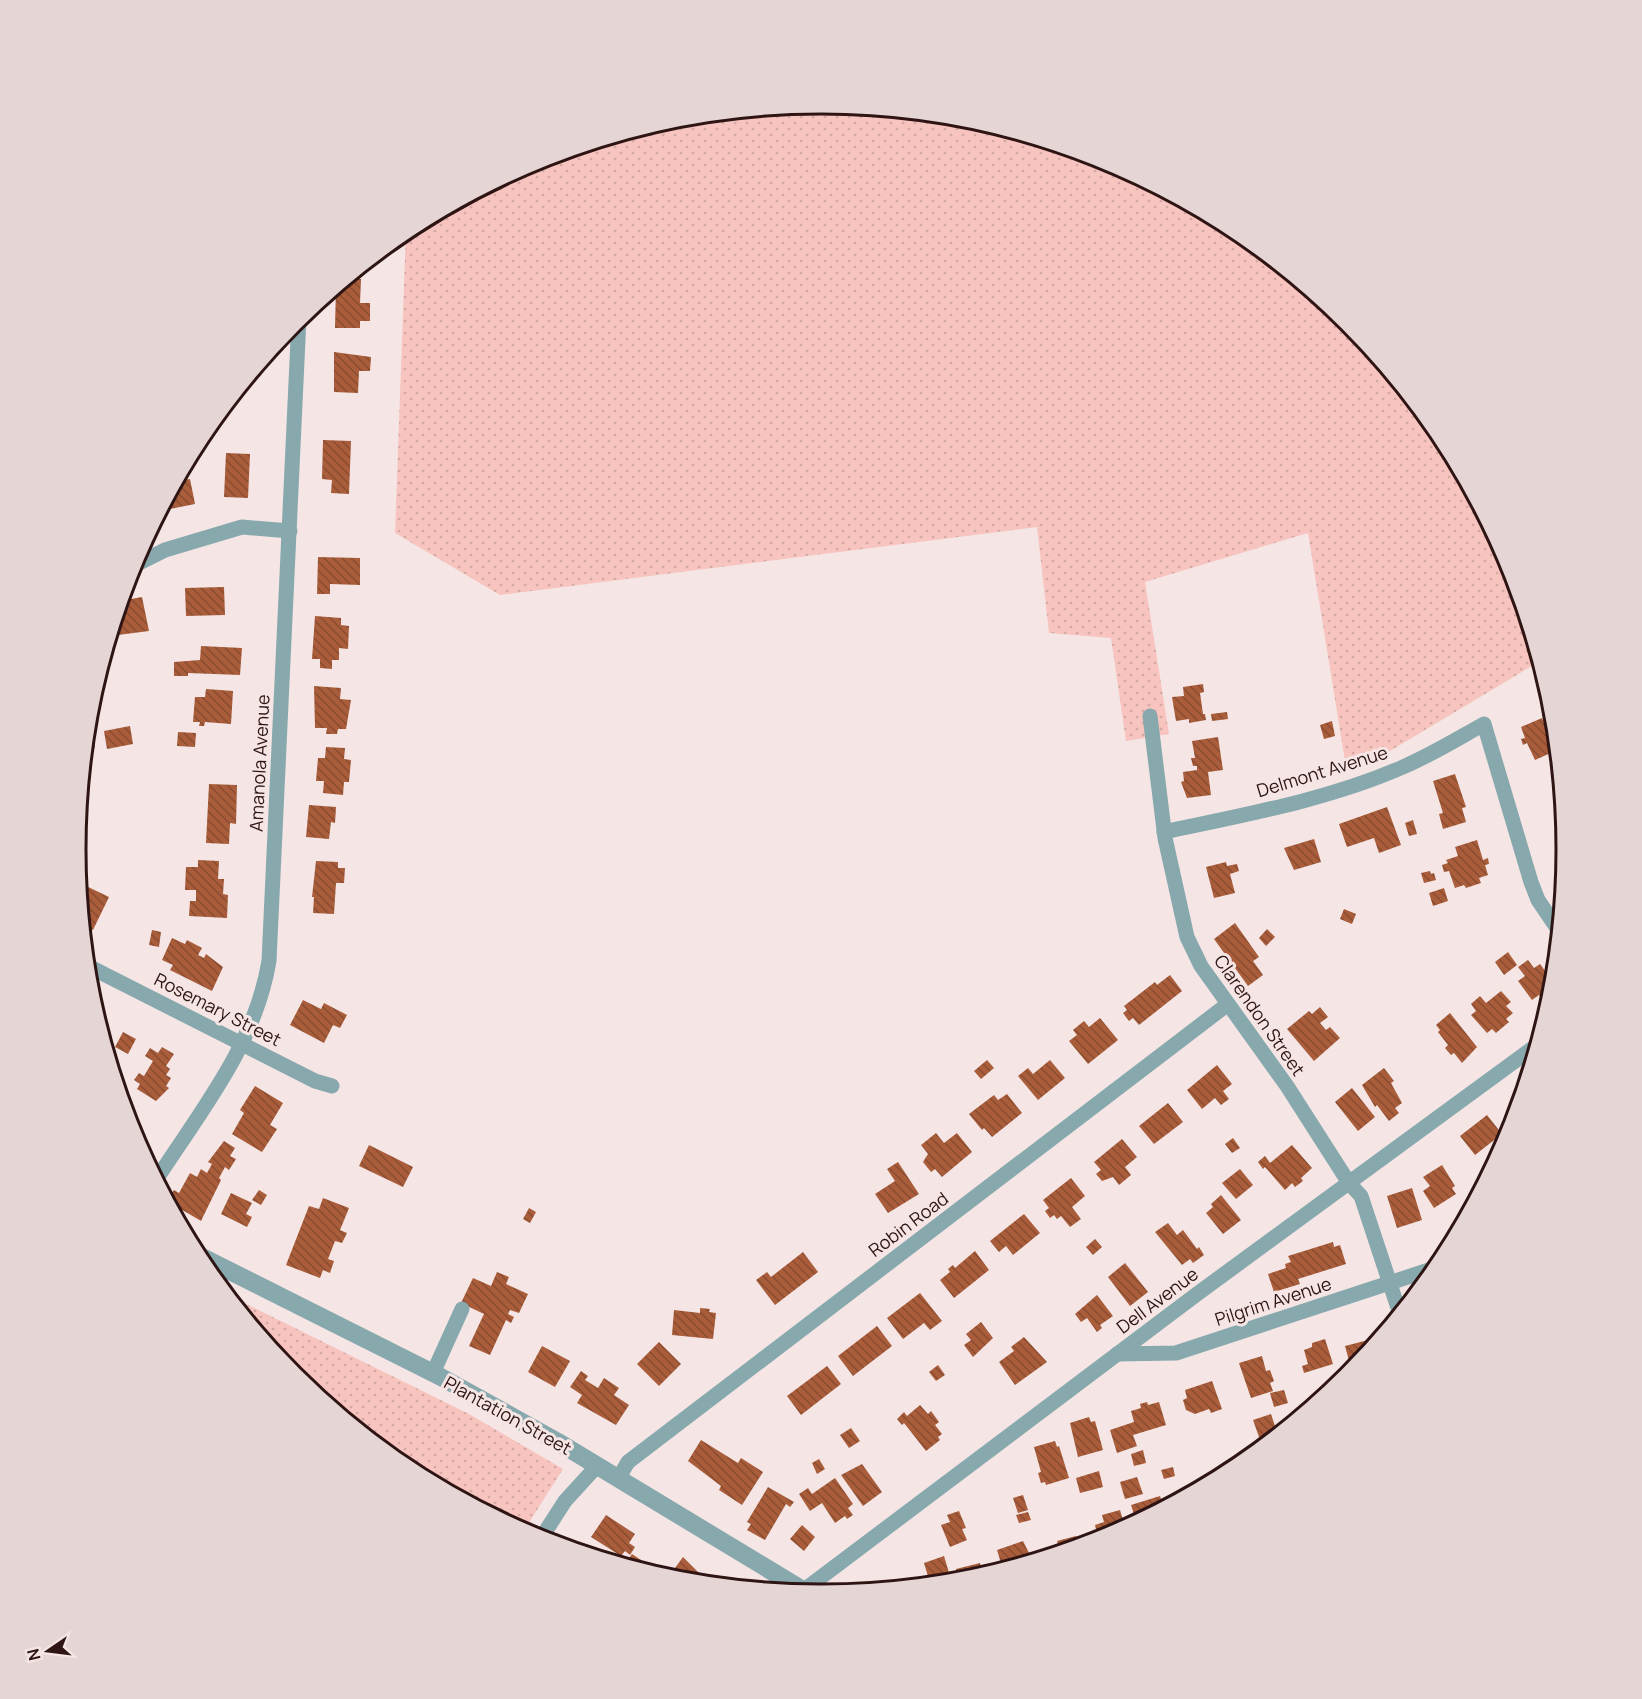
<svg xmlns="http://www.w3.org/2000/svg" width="1642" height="1699" font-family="Manrope,sans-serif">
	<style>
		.park { fill: url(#park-dots) }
		.building { fill: url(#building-back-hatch) }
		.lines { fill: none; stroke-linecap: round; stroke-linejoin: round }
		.minor { stroke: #87a8ac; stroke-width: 15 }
		.tertiary { stroke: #87a8ac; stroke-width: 18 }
		.labels { text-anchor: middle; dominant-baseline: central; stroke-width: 6; stroke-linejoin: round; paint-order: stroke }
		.street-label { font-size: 18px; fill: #2e1514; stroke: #f5e6e5 }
		.rim { fill: none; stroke: #2e1514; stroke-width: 3 }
	</style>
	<defs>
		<pattern id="park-dots" width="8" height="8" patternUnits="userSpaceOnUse" patternTransform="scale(1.5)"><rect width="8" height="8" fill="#f7c4bf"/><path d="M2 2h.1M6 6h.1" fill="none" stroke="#d4a8a3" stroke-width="1.8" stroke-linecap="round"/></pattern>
		<pattern id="building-back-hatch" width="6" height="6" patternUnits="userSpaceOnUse" patternTransform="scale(1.5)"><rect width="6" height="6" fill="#a95d3a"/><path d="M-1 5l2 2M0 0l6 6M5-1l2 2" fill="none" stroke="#8a4c30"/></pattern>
	</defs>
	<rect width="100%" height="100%" fill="#f5e6e5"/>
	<g class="park">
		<path d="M821 104 967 118 1107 160 1236 229 1349 322 1441 435 1510 564 1540 661 1385 754 1346 767 1308 533 1145 582 1169 734 1126 741 1111 638 1049 633 1037 527 500 595 395 533 406 230 536 160 676 118Z"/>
		<path d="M224 1293 469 1414 563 1469 523 1532 406 1470 293 1377Z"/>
	</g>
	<g class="building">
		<path d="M346 279H361L360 303H370V321H360V328H335L336 287Z"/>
		<path d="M334 352 371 357 370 371H359L358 393 334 392Z"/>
		<path d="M323 440 351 441 349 494 331 493 332 480 322 479Z"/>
		<path d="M226 453 250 454 248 498 224 497Z"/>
		<path d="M190 479 195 504 160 511 176 481Z"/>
		<path d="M318 557 360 558V585L330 584V594H317Z"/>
		<path d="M224 587 225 615 186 616 185 588Z"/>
		<path d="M142 597 149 631 110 636 118 610H120V601Z"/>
		<path d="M315 616 341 618V625L349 626 348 649 339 648V660H332V669L320 668V659H312Z"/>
		<path d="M201 646 242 648 240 675 188 673V676H174V662L200 660Z"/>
		<path d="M1203 684 1204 692 1200 693 1203 714H1205L1206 720 1189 723V719L1176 721 1172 697 1184 696 1183 687Z"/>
		<path d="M314 686 341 688 340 699 351 700 346 729H338L337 734H326L327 728H315Z"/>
		<path d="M206 689 233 691 231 724 205 722 204 726H199L200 722H193L195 697H205Z"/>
		<path d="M1227 712 1228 719 1212 721 1211 714Z"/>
		<path d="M1542 718 1555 751 1535 760 1527 743 1523 745 1521 739 1525 738 1521 727Z"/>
		<path d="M1332 721 1335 736 1324 739 1320 725Z"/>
		<path d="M130 726 133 744 107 749 104 731Z"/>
		<path d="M178 732 196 733 195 747 177 746Z"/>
		<path d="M93 737 95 748 85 749 86 738Z"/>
		<path d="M1218 737 1223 770 1208 772 1211 795 1187 798 1181 782 1184 781 1183 772 1197 770V766H1193L1191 758H1195L1192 741Z"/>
		<path d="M326 747 345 748 344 759 351 760 349 782H344L343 795 323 793 324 781H316L318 758H325Z"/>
		<path d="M1455 774 1466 807 1462 808 1466 822 1443 829 1439 814 1443 813 1433 781Z"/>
		<path d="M209 784 237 785 236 824 230 823 229 844 206 843Z"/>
		<path d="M309 805 336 807 335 823 331 822 329 839 306 837Z"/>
		<path d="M1387 807 1401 845 1379 853 1374 838 1347 847 1339 824Z"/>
		<path d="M1413 820 1417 834 1409 836 1405 823Z"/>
		<path d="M1314 839 1321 862 1294 870 1284 848Z"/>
		<path d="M1477 840 1483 860 1488 858 1489 864 1485 865 1488 875 1479 878 1481 883 1466 888 1464 885 1455 888 1449 871 1444 872 1442 865 1448 863 1446 860 1458 856 1455 847Z"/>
		<path d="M198 860 219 861 218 879H224L223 894 228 895 227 918 189 916 190 901H196V890H185L186 867H198Z"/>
		<path d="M316 861 338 862V868H345L344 883H336L334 914 313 913 314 897H312Z"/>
		<path d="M1226 862 1227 866 1237 864 1239 871 1230 874 1235 893 1214 898 1206 867Z"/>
		<path d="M1430 871 1431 874 1434 873 1436 880 1424 883 1421 873Z"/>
		<path d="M82 884 109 897 93 930 89 928 87 933 83 931 79 891Z"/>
		<path d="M1444 888 1448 901 1433 906 1429 893Z"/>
		<path d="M1344 909 1356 914 1352 924 1340 919Z"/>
		<path d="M1235 923 1259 957 1253 961 1263 975 1248 986 1214 939Z"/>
		<path d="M1267 929 1275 937 1266 946 1259 938Z"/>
		<path d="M152 930 161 932 159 947 149 945Z"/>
		<path d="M172 938 185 944 187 940 202 948 198 955 204 958 206 954 223 967 212 991 170 970 173 965 162 960Z"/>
		<path d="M1508 952 1517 965 1504 975 1495 962Z"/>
		<path d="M1528 960 1534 968 1540 964 1554 983 1548 988 1551 993 1542 1000 1539 995 1532 1000 1518 981 1525 976 1518 967Z"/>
		<path d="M1170 975 1182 991 1139 1025 1133 1018 1129 1021 1123 1013 1127 1010 1124 1006 1155 982 1157 985Z"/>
		<path d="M1501 991 1511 1002 1506 1006 1513 1013 1506 1019 1509 1022 1496 1033 1492 1029 1487 1033 1471 1015 1476 1011 1471 1004 1480 996 1486 1003Z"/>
		<path d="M303 1000 321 1009 324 1003 347 1015 340 1028 333 1025 324 1043 290 1025Z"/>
		<path d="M1320 1007 1328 1017 1320 1023 1326 1030 1330 1027 1340 1038 1314 1061 1287 1029 1309 1011 1312 1014Z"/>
		<path d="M1450 1013 1477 1047 1462 1063 1454 1053 1451 1055 1445 1048 1448 1045 1438 1032 1440 1030 1436 1025Z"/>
		<path d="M1100 1018 1118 1040 1088 1064 1069 1041 1077 1035 1073 1030 1084 1021 1089 1027Z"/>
		<path d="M123 1032 136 1039 128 1054 115 1047Z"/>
		<path d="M162 1047 174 1054 166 1066 170 1069 166 1075 171 1078 166 1086 169 1088 156 1101 137 1089 140 1084 134 1080 139 1073 144 1076 153 1061 145 1056 150 1048 158 1053Z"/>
		<path d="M987 1060 994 1068 981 1079 974 1071Z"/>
		<path d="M1050 1060 1065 1078 1038 1100 1018 1076 1028 1068 1033 1074Z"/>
		<path d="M1217 1065 1232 1084 1223 1091 1229 1099 1221 1105 1215 1098 1202 1109 1187 1090Z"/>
		<path d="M1384 1068 1394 1081 1391 1083 1402 1103 1395 1108 1399 1113 1389 1121 1377 1105 1375 1107 1362 1085Z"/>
		<path d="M255 1086 283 1103 270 1125 277 1129 262 1152 232 1134 244 1113 240 1110Z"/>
		<path d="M1352 1088 1375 1117 1358 1131 1335 1102Z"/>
		<path d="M1007 1094 1022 1113 992 1137 984 1128 982 1130 969 1114 994 1095 998 1100Z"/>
		<path d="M1168 1103 1183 1122 1154 1144 1139 1126Z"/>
		<path d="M1487 1115 1502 1134 1475 1155 1460 1136Z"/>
		<path d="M936 1133 944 1143 957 1133 972 1152 942 1177 935 1169 931 1172 923 1162 928 1154 921 1145Z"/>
		<path d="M1233 1138 1240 1148 1232 1153 1225 1144Z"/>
		<path d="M1122 1139 1137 1157 1125 1167 1131 1175 1119 1185 1113 1177 1102 1181 1096 1174 1101 1170 1094 1162Z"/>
		<path d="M224 1141 235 1148 230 1156 236 1159 229 1170 225 1167 219 1178 221 1180 201 1221 167 1201 174 1190 179 1193 190 1173 197 1177 201 1169 207 1173 212 1164 208 1162Z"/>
		<path d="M369 1145 413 1167 403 1187 359 1166Z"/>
		<path d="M1292 1145 1312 1168 1301 1178 1303 1181 1295 1187 1292 1183 1285 1190 1265 1167 1263 1169 1258 1162 1265 1156 1270 1163Z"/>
		<path d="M898 1162 919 1194 888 1213 875 1194 895 1181 887 1169Z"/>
		<path d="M1442 1165 1455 1186 1452 1188 1456 1194 1434 1208 1423 1191 1430 1186 1423 1177Z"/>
		<path d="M1240 1169 1253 1185 1236 1199 1222 1183Z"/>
		<path d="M1071 1178 1085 1196 1072 1207 1081 1219 1070 1227 1061 1216 1057 1219 1054 1215 1050 1218 1045 1211 1049 1208 1043 1200Z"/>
		<path d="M1412 1188 1422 1220 1397 1228 1387 1196Z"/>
		<path d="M259 1190 267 1195 261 1205 252 1200Z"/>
		<path d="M231 1193 252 1203 246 1214 252 1217 247 1227 221 1214Z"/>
		<path d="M1221 1195 1241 1220 1223 1234 1206 1213 1213 1207 1211 1204Z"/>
		<path d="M323 1198 349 1208 340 1230 347 1233 342 1243 335 1241 328 1259 334 1261 330 1273 323 1270 320 1278 286 1265 309 1206 319 1209Z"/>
		<path d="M529 1208 536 1212 530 1223 523 1219Z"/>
		<path d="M1024 1214 1040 1233 1013 1255 1006 1246 999 1252 990 1241Z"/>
		<path d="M1168 1223 1177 1235 1183 1230 1197 1249 1199 1247 1204 1255 1193 1263 1190 1259 1182 1265 1155 1232Z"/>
		<path d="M1095 1239 1102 1247 1093 1255 1086 1247Z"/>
		<path d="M1333 1242 1334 1247 1340 1245 1346 1264 1298 1279 1300 1284 1274 1292 1268 1274 1286 1268 1285 1264 1291 1262 1288 1256Z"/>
		<path d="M975 1251 989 1270 954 1298 940 1280 950 1272 948 1269 953 1265 955 1268Z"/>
		<path d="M803 1252 818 1272 775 1305 756 1280 767 1272 771 1277Z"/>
		<path d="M1125 1263 1148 1292 1130 1306 1108 1277Z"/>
		<path d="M497 1272 509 1277 506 1284 528 1294 519 1313 510 1310 508 1314 514 1317 511 1323 506 1320 490 1355 469 1346 484 1314 461 1303 473 1278 491 1286Z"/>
		<path d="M920 1293 942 1321 930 1330 924 1323 903 1339 887 1318Z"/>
		<path d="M1097 1295 1113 1316 1100 1325 1102 1328 1097 1332 1087 1318 1081 1322 1075 1314Z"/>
		<path d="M700 1308 710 1309 709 1312 716 1313 713 1339 672 1335 674 1310 700 1313Z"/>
		<path d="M981 1322 993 1338 973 1357 964 1345 971 1340 966 1334Z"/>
		<path d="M877 1326 892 1346 853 1376 838 1356Z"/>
		<path d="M1024 1337 1047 1362 1015 1385 999 1362 1014 1351 1011 1347Z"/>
		<path d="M1325 1339 1333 1364 1304 1373 1302 1366 1308 1364 1304 1350 1312 1347V1343Z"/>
		<path d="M1372 1339 1374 1346 1357 1366 1351 1368 1345 1346Z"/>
		<path d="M659 1342 681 1364 659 1386 637 1364Z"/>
		<path d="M542 1346 570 1361 555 1387 528 1372Z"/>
		<path d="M1262 1356 1266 1371 1270 1370 1274 1381 1270 1383 1273 1391 1251 1398 1239 1363Z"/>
		<path d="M938 1365 945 1375 936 1381 929 1372Z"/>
		<path d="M827 1366 841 1384 801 1415 787 1396Z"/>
		<path d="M581 1371 588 1376 585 1380 598 1388 604 1378 619 1388 614 1395 629 1405 616 1425 577 1403 582 1395 570 1387Z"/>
		<path d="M1212 1381 1222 1409 1211 1413 1209 1409 1195 1414 1186 1410 1183 1400 1187 1398 1185 1390Z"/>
		<path d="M1284 1390 1288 1403 1274 1407 1270 1393Z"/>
		<path d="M1147 1402 1148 1405 1159 1402 1166 1425 1133 1435 1137 1446 1117 1453 1110 1430 1134 1422 1131 1411 1141 1408 1140 1404Z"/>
		<path d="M920 1405 928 1414 931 1411 939 1422 935 1425 942 1434 938 1437 940 1440 926 1451 904 1423 902 1425 897 1419 904 1412 907 1416Z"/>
		<path d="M1271 1414 1277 1432 1259 1437 1253 1420Z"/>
		<path d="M1089 1417 1091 1422 1095 1421 1103 1450 1078 1457 1070 1423Z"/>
		<path d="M851 1428 860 1441 849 1448 840 1435Z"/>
		<path d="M701 1440 738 1463 741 1458 763 1472 742 1505 719 1490 721 1486 688 1461Z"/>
		<path d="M1055 1441 1057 1447 1059 1446 1069 1478 1046 1485 1045 1482 1041 1483 1038 1473 1041 1472 1034 1447Z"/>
		<path d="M1143 1450 1146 1463 1134 1466 1131 1454Z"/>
		<path d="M819 1459 825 1469 817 1474 812 1463Z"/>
		<path d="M862 1464 882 1492 863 1506 841 1475Z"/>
		<path d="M1173 1467 1175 1476 1164 1479 1161 1470Z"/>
		<path d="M1099 1471 1103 1487 1080 1493 1076 1478Z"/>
		<path d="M1137 1477 1143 1494 1125 1499 1120 1482Z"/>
		<path d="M835 1478 853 1504 848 1508 853 1515 847 1519 845 1516 835 1523 822 1503 810 1511 799 1494 808 1488 812 1494Z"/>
		<path d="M768 1487 794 1502 790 1507 786 1504 765 1540 747 1530 751 1524 747 1522Z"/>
		<path d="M1023 1495 1028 1510 1018 1513 1013 1498Z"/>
		<path d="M1160 1496 1164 1508 1137 1523 1131 1505Z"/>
		<path d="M1120 1510 1124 1524 1121 1525 1122 1530 1099 1541 1095 1525 1104 1522 1102 1515Z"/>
		<path d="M959 1511 966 1528 962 1529 967 1540 950 1547 941 1525 950 1522 947 1515Z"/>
		<path d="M1028 1512 1031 1520 1019 1523 1016 1515Z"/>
		<path d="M606 1515 635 1534 629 1543 635 1547 630 1555 625 1551 621 1556 591 1537Z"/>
		<path d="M802 1525 815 1537 804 1551 790 1539Z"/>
		<path d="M1076 1536 1079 1547 1061 1553 1057 1541Z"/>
		<path d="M1023 1541 1033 1561 1003 1570 997 1550Z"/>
		<path d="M632 1554 644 1562 638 1570 618 1564 620 1560 626 1563Z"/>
		<path d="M944 1556 952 1583 938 1584 937 1580 930 1583 924 1563Z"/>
		<path d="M683 1557 699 1573 692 1583 667 1579Z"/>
		<path d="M980 1563 983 1576 959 1582 956 1569Z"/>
	</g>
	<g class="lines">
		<g class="minor">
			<path d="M131 567 165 550 242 527 290 531"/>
			<path d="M1150 716 1165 838 1187 937 1201 966 1287 1086 1349 1183 1361 1196 1400 1314"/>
			<path d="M1164 832C1243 815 1328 800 1403 767 1431 755 1457 739 1484 724L1531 882 1538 900 1559 931"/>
			<path d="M86 965 315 1081 332 1086"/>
			<path d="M156 1180C202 1109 255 1045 269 961L299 318"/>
			<path d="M1117 1354 1176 1353 1438 1267"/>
			<path d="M433 1373 462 1309"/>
			<path d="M618 1479 628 1462 1228 1004"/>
			<path d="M540 1540 565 1501 597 1466"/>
			<path d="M804 1590 1197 1294 1537 1045"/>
		</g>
		<path class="tertiary" d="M196 1254 439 1376 558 1442 811 1595"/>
	</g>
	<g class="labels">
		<g class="street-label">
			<text transform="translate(259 763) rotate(-87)">Amanola Avenue</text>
			<text transform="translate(1322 771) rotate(-17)">Delmont Avenue</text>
			<text transform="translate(218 1009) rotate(27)">Rosemary Street</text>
			<text transform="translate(1260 1015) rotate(55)">Clarendon Street</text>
			<text transform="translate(908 1224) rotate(-37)">Robin Road</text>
			<text transform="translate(1157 1300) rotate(-37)">Dell Avenue</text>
			<text transform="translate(1273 1301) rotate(-18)">Pilgrim Avenue</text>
			<text transform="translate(508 1415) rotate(29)">Plantation Street</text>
		</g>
	</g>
	<path d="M0 0H1642V1699H0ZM86 849a735 735 0 1 1 1470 0a735 735 0 1 1-1470 0Z" fill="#e5d5d4" fill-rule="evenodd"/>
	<path class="rim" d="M86 849a735 735 0 1 1 1470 0a735 735 0 1 1-1470 0Z"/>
	<g transform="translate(48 1651) rotate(256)" stroke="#f5e6e5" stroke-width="4.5" paint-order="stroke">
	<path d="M0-4.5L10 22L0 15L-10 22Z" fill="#2e1514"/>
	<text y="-9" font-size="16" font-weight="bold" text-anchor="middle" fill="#2e1514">N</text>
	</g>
</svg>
